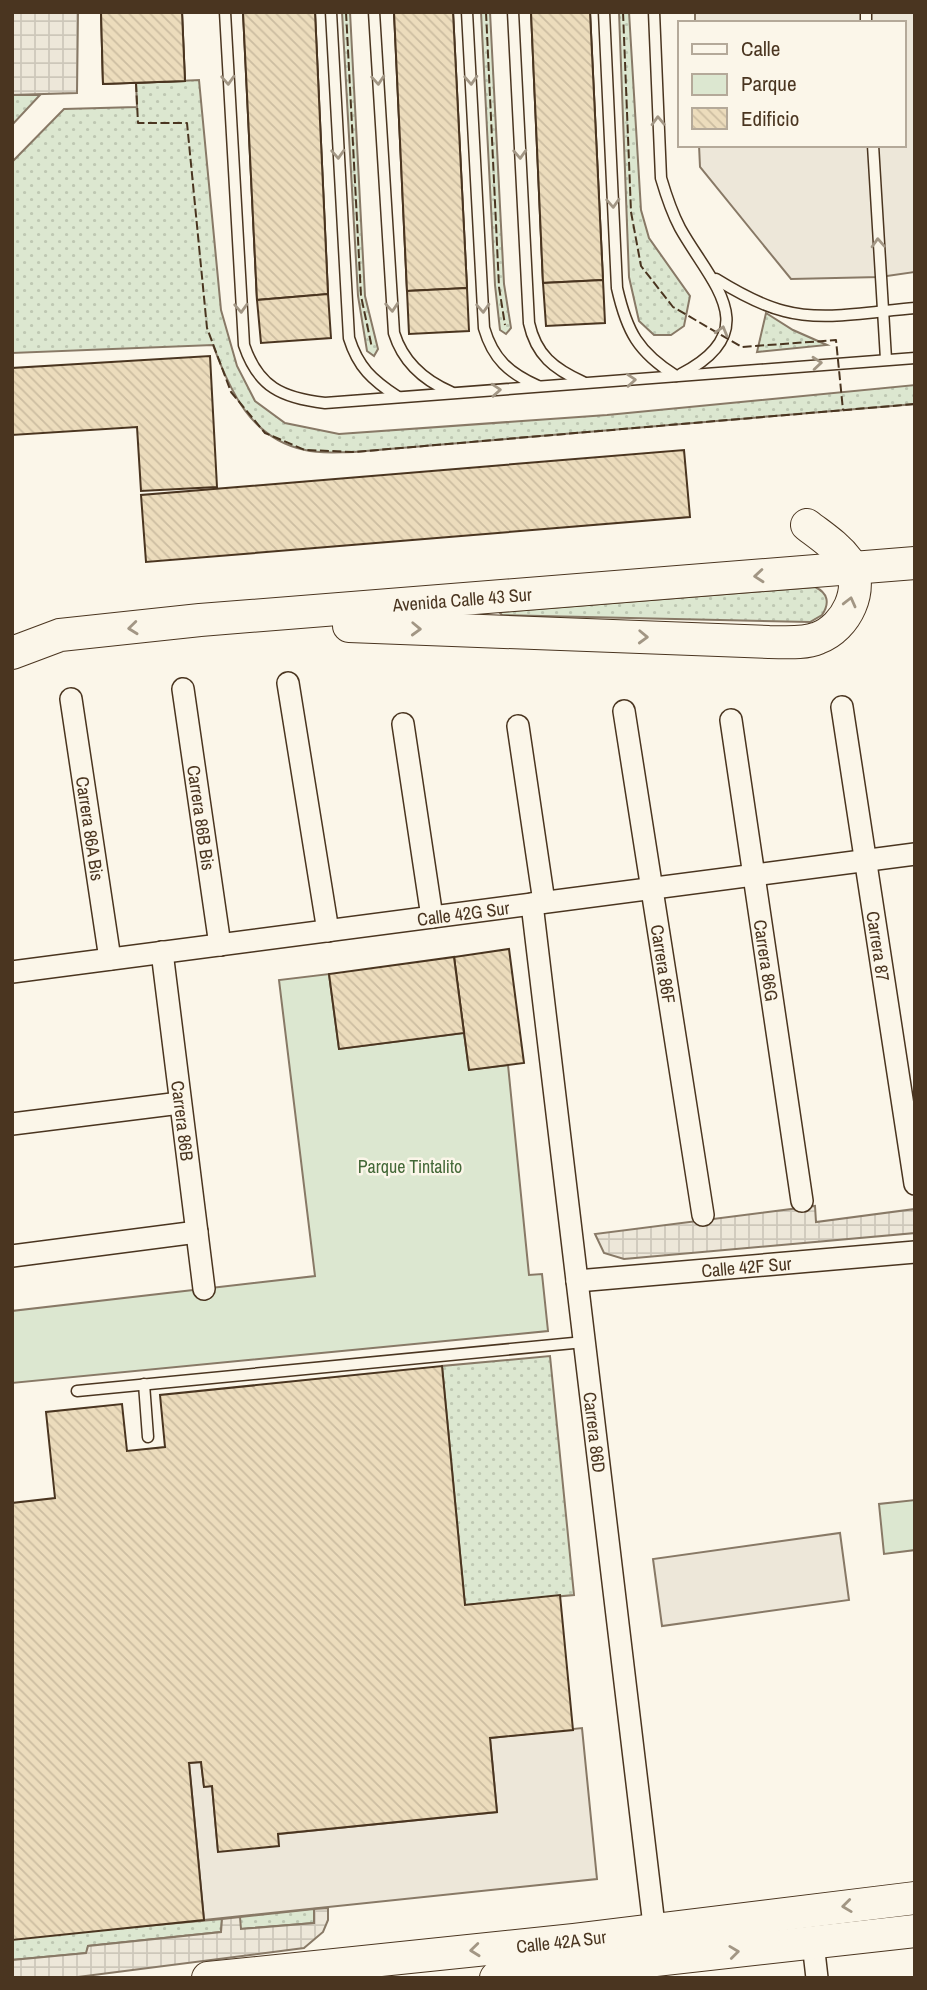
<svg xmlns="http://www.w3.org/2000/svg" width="927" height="1990" font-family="'Archivo Narrow',sans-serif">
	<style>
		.grass { fill: url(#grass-dots); stroke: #887966; stroke-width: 2 }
		.green { fill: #dce7d0; stroke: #887966; stroke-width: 2 }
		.parking { fill: #ede7d9; stroke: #887966; stroke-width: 2 }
		.plaza { fill: url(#plaza-grid); stroke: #887966; stroke-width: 2 }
		.building { fill: url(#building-back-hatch); stroke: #4a3520; stroke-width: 2 }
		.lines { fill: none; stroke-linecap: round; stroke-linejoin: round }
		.lane-casing { stroke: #4a3520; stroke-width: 13 }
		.street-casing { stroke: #4a3520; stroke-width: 24 }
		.secondary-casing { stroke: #4a3520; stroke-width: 34 }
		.lane { stroke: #fbf6e9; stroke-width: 10 }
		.street { stroke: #fbf6e9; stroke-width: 21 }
		.secondary { stroke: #fbf6e9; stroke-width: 32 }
		.fence { stroke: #4a3520; stroke-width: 2; stroke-dasharray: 9 3.5; stroke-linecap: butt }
		.oneway { stroke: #a29684 }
		.labels { text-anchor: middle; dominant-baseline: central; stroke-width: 5; stroke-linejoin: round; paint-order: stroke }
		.street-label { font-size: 18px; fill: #4a3520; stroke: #fbf6e9 }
		.park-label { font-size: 18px; fill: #436837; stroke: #fbf6e9 }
	</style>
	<defs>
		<pattern id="grass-dots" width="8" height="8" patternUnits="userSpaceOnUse" patternTransform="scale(1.75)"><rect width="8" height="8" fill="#dce7d0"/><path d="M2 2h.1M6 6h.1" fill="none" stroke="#bec7b2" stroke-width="1.8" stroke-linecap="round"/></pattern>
		<pattern id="plaza-grid" width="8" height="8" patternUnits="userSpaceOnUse" patternTransform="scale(1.75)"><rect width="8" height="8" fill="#ede7d9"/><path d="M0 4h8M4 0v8" fill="none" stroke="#cdc7ba"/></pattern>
		<pattern id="building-back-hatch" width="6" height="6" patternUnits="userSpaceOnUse" patternTransform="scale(1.75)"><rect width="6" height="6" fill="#ecdcbc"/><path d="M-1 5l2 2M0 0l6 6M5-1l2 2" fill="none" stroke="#ccbda1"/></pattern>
	</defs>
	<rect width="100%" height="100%" fill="#fbf6e9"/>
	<g class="grass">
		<path d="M342 12H350L365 296 378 349 374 356 367 351 358 296Z"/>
		<path d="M481 12H490L504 284 511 328 506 334 500 330 495 285Z"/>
		<path d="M619 12H629L641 210 649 238 690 296 684 326 671 335H654L639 321 629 277Z"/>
		<path d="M199 80 221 310 237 366 255 401 285 423 339 434 607 415 915 385V404L354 452C339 452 320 454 305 450 251 439 230 391 213 345L12 353V162L64 109 137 107 136 83Z"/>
		<path d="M12 95H40L12 125Z"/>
		<path d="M766 313 793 330 827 345 757 352Z"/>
		<path d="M815 587C828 593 830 603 822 615L810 622 502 615 499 612Z"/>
		<path d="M550 1356 574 1595 465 1605 442 1366Z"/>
		<path d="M314 1909V1923L240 1929V1917Z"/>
		<path d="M222 1919 221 1932 88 1946 87 1953 12 1960V1938Z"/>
	</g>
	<g class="green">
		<path d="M329 974 339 1049 464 1033 469 1070 508 1065 529 1275 542 1274 548 1331 12 1383V1311L315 1276 279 980Z"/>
		<path d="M915 1500V1550L884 1554 879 1504Z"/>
	</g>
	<g class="parking">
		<path d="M695 12H915V272L880 277 791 279 700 167 699 145H904V23H695Z"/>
		<path d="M840 1533 849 1600 662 1626 653 1559Z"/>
		<path d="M582 1728 597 1879 204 1920 189 1763 201 1762 204 1787 212 1786 218 1851 278 1834 497 1812 490 1738Z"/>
	</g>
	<g class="plaza">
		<path d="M12 12H78L77 93 12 95Z"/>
		<path d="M815 1206 816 1222 915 1209V1233L624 1259 604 1253 595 1234Z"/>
		<path d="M328 1908V1920L323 1932 304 1948 70 1978H12V1960L86 1953 88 1946 221 1932 222 1919 240 1917 241 1929 314 1923V1909Z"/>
	</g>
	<g class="building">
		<path d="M101 12H182L185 81 103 84Z"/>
		<path d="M101 12H182L185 81 103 84Z"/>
		<path d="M243 12H315L328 294 257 300Z"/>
		<path d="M243 12H315L328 294 257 300Z"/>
		<path d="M394 12H453L467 288 407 291Z"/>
		<path d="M394 12H453L467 288 407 291Z"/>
		<path d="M531 12H590L603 280 543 283Z"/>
		<path d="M531 12H590L603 280 543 283Z"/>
		<path d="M603 280 605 323 546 326 543 283Z"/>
		<path d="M467 288 469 331 409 334 407 291Z"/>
		<path d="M328 294 331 338 261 343 257 300Z"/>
		<path d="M210 356 217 487 141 491 137 427 12 435V368Z"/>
		<path d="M684 450 690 517 146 562 141 495Z"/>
		<path d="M509 949 524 1063 469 1070 454 957Z"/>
		<path d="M454 957 464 1033 339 1049 329 974Z"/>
		<path d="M442 1366 465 1605 560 1595 573 1730 490 1738 497 1812 278 1834 279 1846 218 1852 212 1786 204 1787 201 1762 189 1763 204 1920 12 1940V1503L55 1498 46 1412 122 1404 127 1451 165 1447 160 1395Z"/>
	</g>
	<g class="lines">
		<defs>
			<g id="lane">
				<path d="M225 12 244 345C258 387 282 398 325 403L915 358"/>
				<path d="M331 12 349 338C358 367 372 380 398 397"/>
				<path d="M374 12 394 333C403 362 423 380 451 392"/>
				<path d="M467 12 484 328C493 359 509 373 538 386"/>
				<path d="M513 12 529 323C536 355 554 369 583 382"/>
				<path d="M604 12 617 288C627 332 638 352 676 376"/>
				<path d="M654 12 661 178C666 195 671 211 680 228 710 282 767 330 681 374"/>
				<path d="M866 12V23"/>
				<path d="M873 145 886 359"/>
				<path d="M716 279C737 292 760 305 784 311 824 322 874 311 915 308"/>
				<path d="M144 1384 148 1437"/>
				<path d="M77 1391 584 1342"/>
			</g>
			<g id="street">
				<path d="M288 683 328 931"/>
				<path id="s1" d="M183 689 220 945"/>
				<path id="s2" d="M71 699 110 959"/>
				<path id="s3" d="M842 707 915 1184"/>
				<path id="s4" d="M624 711 703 1215"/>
				<path id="s5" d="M731 720 802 1201"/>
				<path d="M403 724 432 917"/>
				<path d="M518 726 544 902"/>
				<path id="s6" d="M532 904 656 1942"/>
				<path id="s7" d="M162 952 204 1289"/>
				<path id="s8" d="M12 972 915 854"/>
				<path d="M12 1124 180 1103"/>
				<path d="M12 1256 197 1232"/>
				<path id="s9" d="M577 1281 915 1252"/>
				<path d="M813 1943 817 1978"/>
			</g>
			<g id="secondary">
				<path d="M349 626 769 642C785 642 804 644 818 638 846 628 866 588 848 561 837 546 821 536 807 525"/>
				<path id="s10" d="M12 653 60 635 200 620 915 563"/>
				<path id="s11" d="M208 1978 574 1940 915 1898"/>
				<path d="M496 1978 915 1931"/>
			</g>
		</defs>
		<use href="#lane" class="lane-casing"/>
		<use href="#street" class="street-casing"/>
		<use href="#secondary" class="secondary-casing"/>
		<use href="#lane" class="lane"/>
		<use href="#street" class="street"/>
		<use href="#secondary" class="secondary"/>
		<g class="fence">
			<path d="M346 12 361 296 372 348"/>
			<path d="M486 12 499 287 505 325"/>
			<path d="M623 12 631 212 641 266 673 307 742 347 836 340 843 410"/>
			<path d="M136 83 138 123H187L207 328 231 392 265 433 305 450 354 452 915 404"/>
		</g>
	</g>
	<defs><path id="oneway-chevron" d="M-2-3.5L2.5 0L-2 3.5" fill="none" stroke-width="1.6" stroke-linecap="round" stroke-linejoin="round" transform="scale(1.75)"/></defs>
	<g class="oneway">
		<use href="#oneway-chevron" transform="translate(228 80) rotate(87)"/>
		<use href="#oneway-chevron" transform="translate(378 80) rotate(86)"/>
		<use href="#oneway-chevron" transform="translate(471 80) rotate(87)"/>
		<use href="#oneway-chevron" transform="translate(658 121) rotate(-92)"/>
		<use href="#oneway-chevron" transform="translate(338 154) rotate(87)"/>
		<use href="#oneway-chevron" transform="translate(520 154) rotate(87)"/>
		<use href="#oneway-chevron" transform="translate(613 203) rotate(87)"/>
		<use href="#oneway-chevron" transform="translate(878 243) rotate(-93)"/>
		<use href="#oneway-chevron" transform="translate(392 307) rotate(86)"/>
		<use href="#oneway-chevron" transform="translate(241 308) rotate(87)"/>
		<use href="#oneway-chevron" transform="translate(483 308) rotate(87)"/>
		<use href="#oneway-chevron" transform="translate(722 331) rotate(-74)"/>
		<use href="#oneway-chevron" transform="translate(817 363) rotate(-5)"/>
		<use href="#oneway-chevron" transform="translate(631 380) rotate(-4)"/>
		<use href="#oneway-chevron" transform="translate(496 390) rotate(-4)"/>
		<use href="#oneway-chevron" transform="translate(759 576) rotate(175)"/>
		<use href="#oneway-chevron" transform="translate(850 602) rotate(-76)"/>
		<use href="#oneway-chevron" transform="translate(133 628) rotate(174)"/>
		<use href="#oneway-chevron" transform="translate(416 629) rotate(2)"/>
		<use href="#oneway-chevron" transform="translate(643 637) rotate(2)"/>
		<use href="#oneway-chevron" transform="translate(847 1906) rotate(173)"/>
		<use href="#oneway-chevron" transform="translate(475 1950) rotate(174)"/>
		<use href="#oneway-chevron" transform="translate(734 1952) rotate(-7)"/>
	</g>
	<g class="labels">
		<g class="street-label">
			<text stroke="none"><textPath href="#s10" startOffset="455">Avenida Calle 43 Sur</textPath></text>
			<text stroke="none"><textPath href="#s1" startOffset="130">Carrera 86B Bis</textPath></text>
			<text stroke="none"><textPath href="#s2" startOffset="131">Carrera 86A Bis</textPath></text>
			<text stroke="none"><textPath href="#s8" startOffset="455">Calle 42G Sur</textPath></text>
			<text stroke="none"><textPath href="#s3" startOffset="242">Carrera 87</textPath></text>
			<text stroke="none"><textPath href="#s5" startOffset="243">Carrera 86G</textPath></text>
			<text stroke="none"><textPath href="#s4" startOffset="256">Carrera 86F</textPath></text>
			<text stroke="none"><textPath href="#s7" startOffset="170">Carrera 86B</textPath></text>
			<text stroke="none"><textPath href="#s9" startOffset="170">Calle 42F Sur</textPath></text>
			<text stroke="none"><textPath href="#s6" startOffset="532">Carrera 86D</textPath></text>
			<text stroke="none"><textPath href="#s11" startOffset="355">Calle 42A Sur</textPath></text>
		</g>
		<g class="park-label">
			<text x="410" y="1166">Parque Tintalito</text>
		</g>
	</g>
	<rect width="927" height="1990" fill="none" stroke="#4a3520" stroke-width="28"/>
	<rect x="678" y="21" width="228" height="126" fill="#fbf6e9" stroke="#b4a999" stroke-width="2"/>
	<rect x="692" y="44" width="35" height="10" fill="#fbf6e9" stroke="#b4a999" stroke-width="2"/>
	<text x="741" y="56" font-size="21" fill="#4a3520">Calle</text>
	<rect x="692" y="74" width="35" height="21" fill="#dce7d0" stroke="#b4a999" stroke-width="2"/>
	<text x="741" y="91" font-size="21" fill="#4a3520">Parque</text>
	<rect x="692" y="108" width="35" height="21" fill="url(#building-back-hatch)" stroke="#b4a999" stroke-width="2"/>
	<text x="741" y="126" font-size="21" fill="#4a3520">Edificio</text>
</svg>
